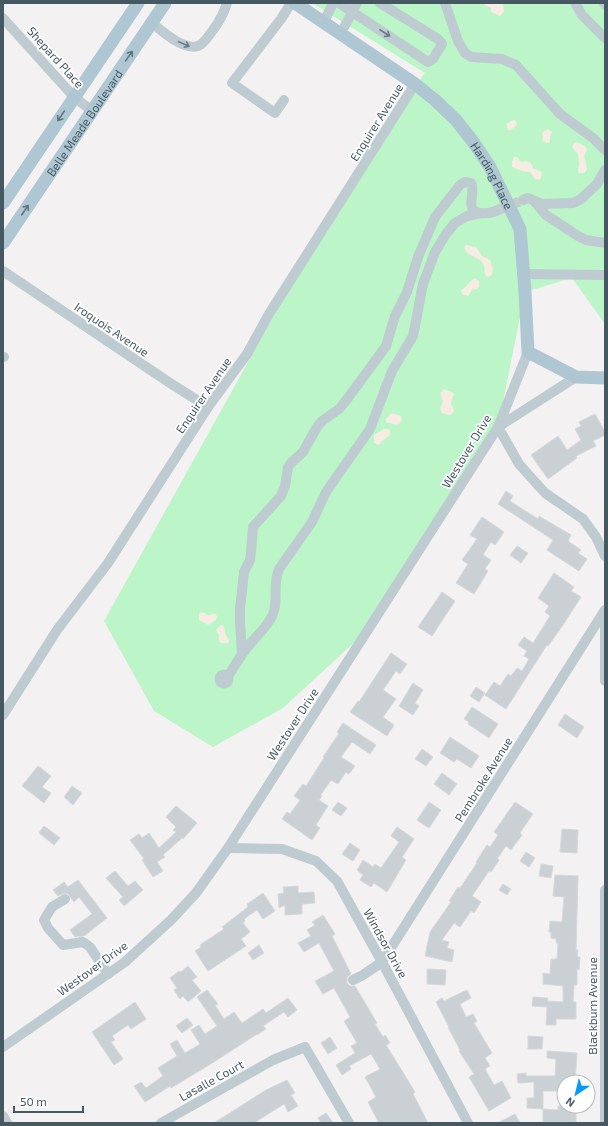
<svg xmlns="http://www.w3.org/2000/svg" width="608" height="1126" font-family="'Exo 2',sans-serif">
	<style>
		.green { fill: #bcf5c8 }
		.sand { fill: #f6ece1 }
		.building { fill: #cad0d4; stroke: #d5d9dd }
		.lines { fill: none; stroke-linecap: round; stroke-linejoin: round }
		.minor-tunnel { stroke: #c8cbce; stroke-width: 10; stroke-dasharray: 10 5; stroke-linecap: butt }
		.minor { stroke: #beccd2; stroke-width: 10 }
		.major { stroke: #aec7d3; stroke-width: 13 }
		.oneway { stroke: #6a7c84 }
		.oneway2 { stroke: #60747e }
		.labels { text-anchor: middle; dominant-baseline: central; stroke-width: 3.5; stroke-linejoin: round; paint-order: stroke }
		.street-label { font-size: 12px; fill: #465962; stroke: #fff }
	</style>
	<rect width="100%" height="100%" fill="#f4f1f2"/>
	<path class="green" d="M312 3H605V324L572 278 525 292 498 427 370 628 283 708 213 747 154 711 104 621 365 152 425 73Z"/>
	<g class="sand">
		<path d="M483 3H503L504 12 500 16 491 12V8L486 6Z"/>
		<path d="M513 120 516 121 517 125 511 130H508L506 124Z"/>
		<path d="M547 129 552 132 550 136V142L547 143 543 141 542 133Z"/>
		<path d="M577 142 586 147 587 150 584 156 586 163 587 170 584 173H579L578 170 579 164 578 154 572 147 574 143Z"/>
		<path d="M514 157H517L521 162C528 160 531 162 534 169L540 171 542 173 541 178 539 180 535 179 530 172 522 171 512 167V162Z"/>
		<path d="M466 245 476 247 482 256 490 260 493 269 492 275 488 277 485 275C484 272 485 268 484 265 480 256 466 257 464 247Z"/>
		<path d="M474 278 479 281V287L477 289 472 290 468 296 463 295 461 291Z"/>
		<path d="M444 389 452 392 454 394 451 403 454 410 452 414 449 415 442 413 440 409 443 401 440 393Z"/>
		<path d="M391 413 401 416 402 420 399 424 396 425 386 422V419Z"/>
		<path d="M384 429H388L390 430V435L382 441 379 445 374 443V435Z"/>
		<path d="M202 612 208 615 215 614 217 616 216 620 208 625 199 620V613Z"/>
		<path d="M221 625 224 626 225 634 229 640 228 643H221L219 641V635L216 630Z"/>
	</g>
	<g class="building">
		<path d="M595 414 605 432V435L593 441 596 446 576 456 577 458 548 479 531 455 558 436 567 450 581 440 575 429 581 426 579 422Z"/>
		<path d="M506 491 513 496 510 501 538 519 539 516 571 535 568 541 581 550 578 553 587 559 579 571 547 550 553 540 498 504Z"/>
		<path d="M482 517 504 532 495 545 491 542 483 555 491 560 485 569 488 571 474 594 456 583 468 564 462 560 477 539 470 535Z"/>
		<path d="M517 546 528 553 521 563 510 555Z"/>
		<path d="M554 573 574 587 571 591 581 597 563 625 548 646 547 645 506 709 485 695 494 682 500 686 508 674 511 676 517 668 522 671 529 659 524 656 527 651 518 645 524 637 533 643 550 616 545 612 549 606 538 598Z"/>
		<path d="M442 592 455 601 432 636 418 627Z"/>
		<path d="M391 653 407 664 400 674 396 671 383 690 396 699 383 717 394 725 387 736 350 712 358 701 359 702Z"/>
		<path d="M413 683 423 690 415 703 419 706 413 715 399 706Z"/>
		<path d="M476 687 485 693 479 702 470 696Z"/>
		<path d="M472 707 498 724 489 738 468 724 469 722 464 719Z"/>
		<path d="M565 714 584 727 577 738 558 725Z"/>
		<path d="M343 723 376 745 370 754 352 742 341 757 355 766 349 774 346 772 338 784 331 780 320 796H322L319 800 328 806 316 825 320 828 312 840 282 819 287 812 290 814 300 800 294 796 303 784 306 786 324 758 323 757 339 733 337 732Z"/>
		<path d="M450 737 479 756 471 768 457 759 454 762 440 753Z"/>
		<path d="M422 749 433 757 426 766 415 759Z"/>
		<path d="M38 766 51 776 42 787 51 793 44 803 22 786Z"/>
		<path d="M442 773 457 784 449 795 434 784Z"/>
		<path d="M72 786 82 793 73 805 64 797Z"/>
		<path d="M338 802 347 808 341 816 332 810Z"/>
		<path d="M429 802 441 810 429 828 417 820Z"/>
		<path d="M515 802 533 814 520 833 522 835 511 850 506 846 497 859 499 860 491 872 489 871 472 896 481 902 474 913 471 911 460 927 454 923 442 940 449 942 447 948 454 950 452 962 425 956 430 932 451 902 449 901 458 887 460 888 477 863 476 862 487 845 490 847 498 835 494 832Z"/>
		<path d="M176 806 197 823 183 839 182 838 163 855 165 857 157 862 163 871 153 877 142 860 144 859 130 840 139 834 142 838 149 833 159 848 176 832 173 830 176 827 166 817Z"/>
		<path d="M44 826 60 838 54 845 39 833Z"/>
		<path d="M397 827 414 839 402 857 406 860 387 892 374 883 371 887 360 880 363 875 357 870 363 860 373 867 375 864 381 868 399 842 391 836Z"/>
		<path d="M562 829 578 830 577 853 560 852Z"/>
		<path d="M350 843 360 850 353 861 342 854Z"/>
		<path d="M526 852 535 858 529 867 520 861Z"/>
		<path d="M541 864 553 866 551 878 539 876Z"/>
		<path d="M115 871 128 886 135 881 143 890 124 906 119 900 123 897 106 878Z"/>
		<path d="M555 875 578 876 576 950H578L577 957H580L579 970 577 969V985H574L573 1002H576V1019H556V1025H546L547 1007 532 1006 533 997 548 998 547 1001 563 1002V986L543 984V973L550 974 551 959H557L558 943H556V939L551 938V932H549L550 921 562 922 564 897 553 896Z"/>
		<path d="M78 880 107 918 84 936 75 937 70 930 92 914 79 897 74 902 68 894 64 893 58 896 53 890 64 882 68 887Z"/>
		<path d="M503 884 511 889 507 895 499 890Z"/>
		<path d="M298 886V893L314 892 315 903 302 904V914L285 915V905L279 908 278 894 284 893 283 887Z"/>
		<path d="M263 893 275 911 263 919 257 910 244 919 245 921 243 923 250 932 241 939 246 946 208 971 195 951 201 947 200 945 224 929 222 927 248 907 247 904Z"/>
		<path d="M323 915 335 934 332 936 351 974 347 977V983L350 986H355L377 1023 375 1024 383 1037 385 1035 390 1043 386 1045 415 1092 413 1094 428 1123H379L368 1102 376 1097 365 1077 380 1069 371 1054 349 1066 351 1069 342 1075 336 1065 355 1053 351 1046 357 1043 344 1021 350 1017 334 988 323 994 315 981 334 971 319 943 304 952 298 943 311 936 307 930 315 925 312 922Z"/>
		<path d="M259 945 264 953 253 960 248 953Z"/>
		<path d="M188 966 197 977 192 980 201 991 188 1002 183 996 180 999 174 990 177 988 170 978 179 971 181 972Z"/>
		<path d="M427 969 446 970 445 985 427 984Z"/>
		<path d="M207 990 218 1004 215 1005 224 1019 234 1012 242 1023 263 1009 266 1013 288 998 297 1010 288 1017 284 1012 263 1026 266 1029 257 1035V1034L214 1062 171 1088 170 1086 145 1102 134 1086 141 1082 146 1088 163 1076 158 1068 177 1056 170 1044 177 1040 185 1053 200 1044 191 1030 199 1025 205 1034 217 1026 197 997Z"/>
		<path d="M467 990 471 998 460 1004 466 1017 473 1014 477 1021 474 1023 492 1053 485 1058 490 1066 485 1069 494 1085 502 1081 511 1098 489 1111 469 1077 474 1074 459 1051 460 1050 448 1027H449L436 1002 442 998 444 1001Z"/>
		<path d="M135 1002 146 1019 131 1029 128 1025 112 1036 115 1040 111 1042 123 1059 114 1065 92 1032Z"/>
		<path d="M187 1018 193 1025 182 1033 176 1026Z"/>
		<path d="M528 1036 543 1037 542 1049H528Z"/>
		<path d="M330 1037 337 1048 328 1054 321 1043Z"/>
		<path d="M547 1051 577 1053 575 1082H564V1091H543V1109L527 1108V1098H534V1082L518 1083 517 1074 526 1073V1076H555L556 1059 547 1058Z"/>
		<path d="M287 1080 295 1093 291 1095 298 1106 288 1112 284 1104 254 1123H214L266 1090Z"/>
		<path d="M558 1106H576V1122H543V1109L558 1110Z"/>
		<path d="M326 1113 333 1123H321L318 1118Z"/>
		<path d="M515 1114 520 1123H498Z"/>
	</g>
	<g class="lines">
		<path class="minor-tunnel" d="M496 211 523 200"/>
		<g class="minor">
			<path d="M339 3 428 62 433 59 442 44 438 39 380 3"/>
			<path d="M445 3 458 41 465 53 471 57 502 59 516 65 560 114 593 138 605 150"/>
			<path d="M575 3 582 15 605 38"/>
			<path d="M604 3 605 5"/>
			<path d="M3 18 74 97 91 110"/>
			<path d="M324 22 333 3"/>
			<path d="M152 23C162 31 184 51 198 46 204 44 209 35 213 30 219 22 224 13 227 3"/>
			<path d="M341 33 357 3"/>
			<path d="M284 100 275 113 232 83 281 19 291 3"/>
			<path d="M523 200 528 198 542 204 573 203 581 199 597 184 605 170"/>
			<path d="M535 202 546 215 578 236 586 240 605 243"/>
			<path d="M3 271 170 383 208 407"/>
			<path d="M524 274 605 275"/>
			<path d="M3 357H4"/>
			<path d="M576 377 498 427 519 464 545 493 583 519 596 537 605 556"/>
			<path d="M605 611V681"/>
			<path d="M242 654 240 622V609L244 572 250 560 251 552 253 527 281 496 285 486 288 467 292 462 303 452 317 427 322 421 339 409 348 398 386 346 395 316 407 292 418 257 435 217 460 185 465 182 471 183C477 193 463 209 480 213 486 214 491 213 496 211"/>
			<circle cx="224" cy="679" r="4.5"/>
			<path d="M228 676C233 669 238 660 243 653 252 639 267 629 273 614 279 599 272 585 279 569L312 522 326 492 370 429 392 371 413 336 423 284 435 252 446 234 455 223 467 216 481 213"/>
			<path d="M3 715 57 630 108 563 208 407 247 354 269 314 415 84"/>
			<path d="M228 848 282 849 316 861 337 881 382 962 468 1123"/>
			<path d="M65 899 52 907 44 920 48 928 63 945 83 942 90 947 108 974"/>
			<path d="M353 980 363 975 382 962 605 610"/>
			<path d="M3 1047 125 962 171 920 196 893 228 848 498 427 528 352"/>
			<path d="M3 1116 7 1123"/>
			<path d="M161 1123 273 1060 305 1047 349 1123"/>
			<path d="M605 1123V890"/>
		</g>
		<g class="major">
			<path id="s1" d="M295 3 415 84 435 100 456 120 474 143 490 167 520 229 525 291 528 352 576 377 605 378"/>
			<path d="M3 203 138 3"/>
			<path id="s2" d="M3 243 165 3"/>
		</g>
	</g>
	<defs><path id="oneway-shaft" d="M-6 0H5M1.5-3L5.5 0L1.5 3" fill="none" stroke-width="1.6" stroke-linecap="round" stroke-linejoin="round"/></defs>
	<g class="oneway">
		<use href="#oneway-shaft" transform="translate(385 33) rotate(33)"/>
		<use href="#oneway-shaft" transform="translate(184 44) rotate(23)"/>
	</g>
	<g class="oneway2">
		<use href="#oneway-shaft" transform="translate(129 56) rotate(-55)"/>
		<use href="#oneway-shaft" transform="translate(61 116) rotate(124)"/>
		<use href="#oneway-shaft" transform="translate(25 210) rotate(-56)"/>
	</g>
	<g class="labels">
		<g class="street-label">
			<text transform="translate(56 57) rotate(48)">Shepard Place</text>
			<text transform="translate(376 122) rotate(-58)">Enquirer Avenue</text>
			<text stroke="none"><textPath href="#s2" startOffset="145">Belle Meade Boulevard</textPath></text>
			<text stroke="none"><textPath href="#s1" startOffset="266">Harding Place</textPath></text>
			<text transform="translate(112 329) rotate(34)">Iroquois Avenue</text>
			<text transform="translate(203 395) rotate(-56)">Enquirer Avenue</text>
			<text transform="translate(466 451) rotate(-59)">Westover Drive</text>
			<text transform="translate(292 724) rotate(-57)">Westover Drive</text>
			<text transform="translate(483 779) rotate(-58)">Pembroke Avenue</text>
			<text transform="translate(386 943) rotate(61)">Windsor Drive</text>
			<text transform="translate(92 968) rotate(-36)">Westover Drive</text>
			<text transform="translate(592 1006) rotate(-90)">Blackburn Avenue</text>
			<text transform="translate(211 1080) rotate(-29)">Lasalle Court</text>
		</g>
	</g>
	<rect width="608" height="1126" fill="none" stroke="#465962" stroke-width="8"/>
	<g transform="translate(576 1094) rotate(215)"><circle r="19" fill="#ffffff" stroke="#b5bdc0"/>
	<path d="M0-3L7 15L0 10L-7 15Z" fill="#039afc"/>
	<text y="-6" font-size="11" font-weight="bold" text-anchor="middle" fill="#465962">N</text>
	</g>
	<path d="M14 1106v6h69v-6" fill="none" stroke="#465962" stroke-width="2"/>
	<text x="20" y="1106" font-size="12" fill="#465962" stroke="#ffffff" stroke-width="3" paint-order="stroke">50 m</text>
</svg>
